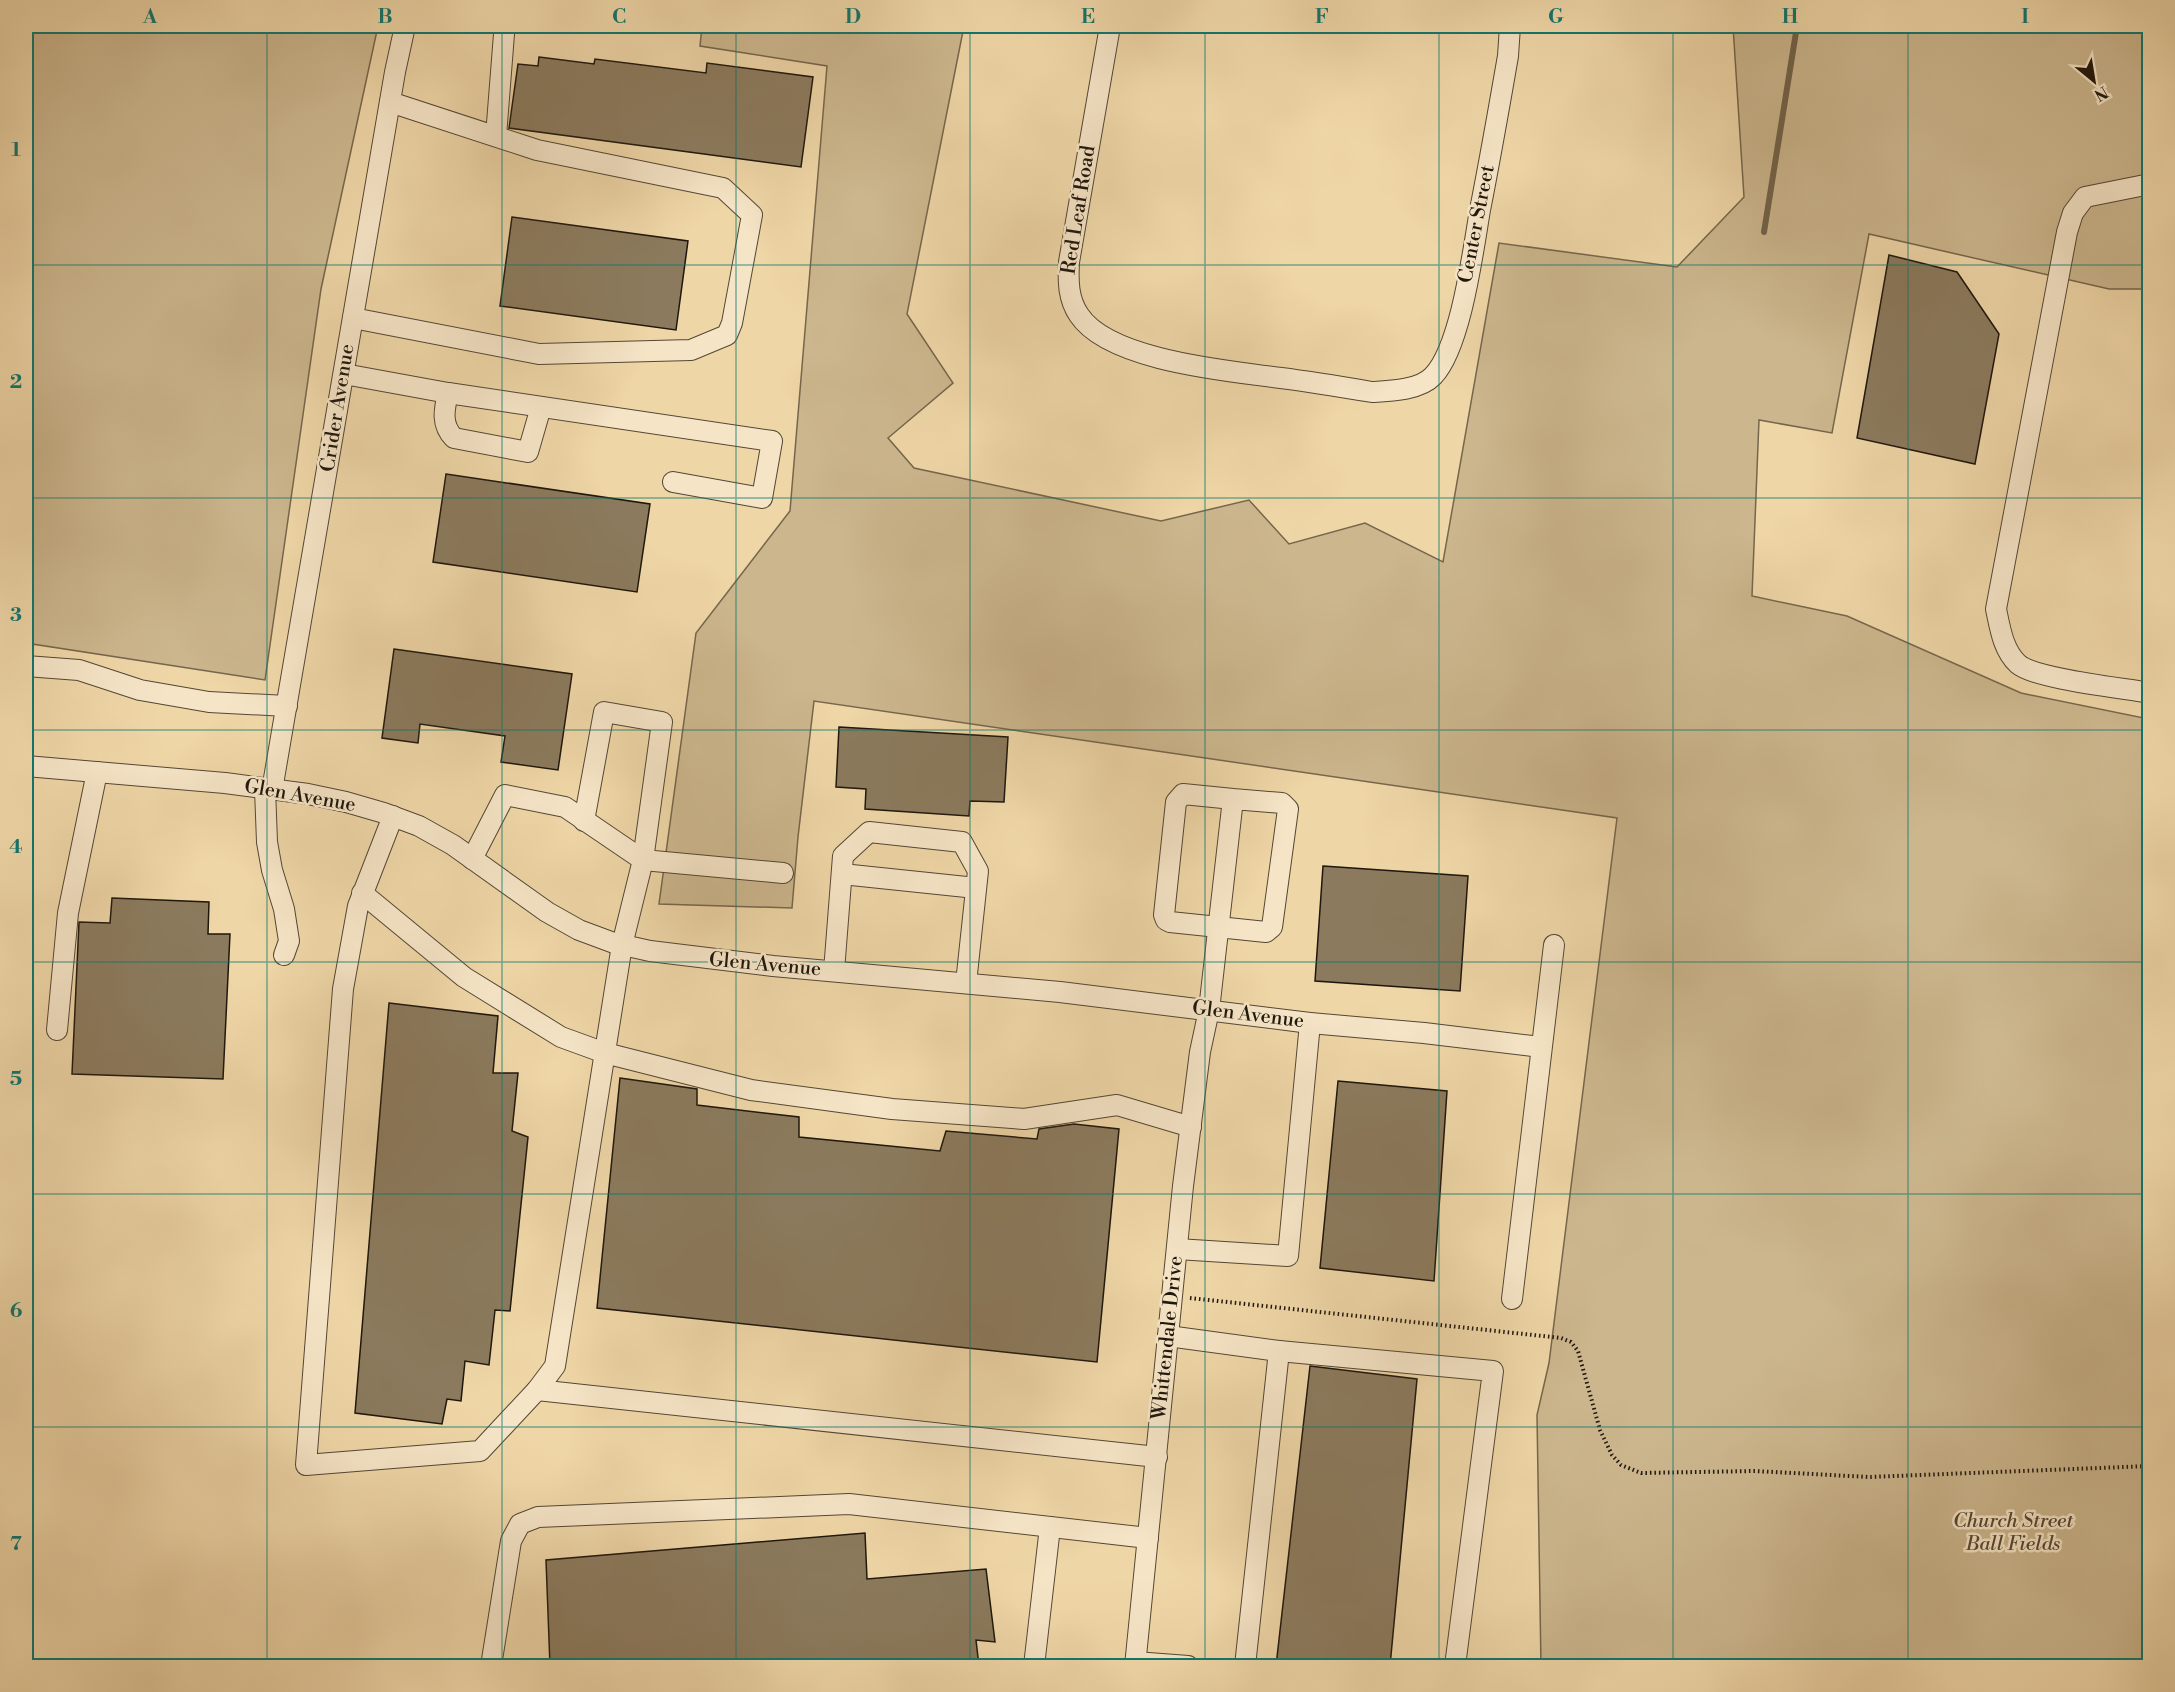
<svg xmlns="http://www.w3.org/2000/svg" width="2175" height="1692" font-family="'Libre Bodoni',serif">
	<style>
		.green { fill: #ccb68d; stroke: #76664d; stroke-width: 1.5 }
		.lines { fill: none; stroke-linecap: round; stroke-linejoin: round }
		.stream { stroke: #71634a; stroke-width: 6 }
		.building { fill: #8b7a5d; stroke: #1f170d; stroke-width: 1.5 }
		.minor-casing { stroke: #534734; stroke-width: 22 }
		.path { stroke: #1f170d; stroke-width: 4; stroke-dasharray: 1.5 3; stroke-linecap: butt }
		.minor { stroke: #f5e4c6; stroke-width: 20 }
		.grid { fill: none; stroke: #0f766e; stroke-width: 1.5; stroke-opacity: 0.55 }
		.labels { text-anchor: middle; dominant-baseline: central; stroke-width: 5; stroke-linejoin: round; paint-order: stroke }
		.street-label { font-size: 20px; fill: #1f170d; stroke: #f5e4c6 }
		.park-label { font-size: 20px; font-style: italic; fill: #534733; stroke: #f5e4c6 }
		.neatline { fill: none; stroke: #0f766e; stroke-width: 2 }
		.grid-label { font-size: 20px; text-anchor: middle; font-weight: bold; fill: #0f766e }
	</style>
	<rect width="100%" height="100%" fill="#efd6a7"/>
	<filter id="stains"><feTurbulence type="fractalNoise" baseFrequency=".00333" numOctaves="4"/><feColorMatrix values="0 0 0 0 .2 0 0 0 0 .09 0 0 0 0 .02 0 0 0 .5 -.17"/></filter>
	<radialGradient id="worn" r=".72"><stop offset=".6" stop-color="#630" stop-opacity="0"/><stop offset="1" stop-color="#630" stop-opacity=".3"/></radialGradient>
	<g class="green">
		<path d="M26 26H378L321 289 265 680 26 643Z"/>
		<path d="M702 26H964L907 314 953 383 888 438 914 468 1161 521 1249 500 1289 544 1365 523 1443 562 1499 243 1677 267 1744 197 1733 26H2149V289H2109L1869 234 1832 433 1759 420 1752 596 1847 616 2021 693 2149 719V1666H1541L1537 1415 1549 1363 1617 818 814 701 798 837 792 908 659 904 696 633 790 511 827 66 700 46Z"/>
	</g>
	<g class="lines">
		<path class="stream" d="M1764 232 1797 26"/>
	</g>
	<g class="building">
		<path d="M539 57 594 64 595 59 706 73 707 63 813 77 801 167 509 128 518 64 538 66Z"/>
		<path d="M512 217 688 241 676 330 500 306Z"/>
		<path d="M1889 255 1957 272 1999 334 1975 464 1857 438Z"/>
		<path d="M446 474 650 504 637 592 433 562Z"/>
		<path d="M394 649 572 674 558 770 501 762 505 736 420 724 418 743 382 738Z"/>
		<path d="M839 727 1008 737 1004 802 970 801 969 816 865 809 866 789 836 787Z"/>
		<path d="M1323 866 1468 876 1460 991 1315 981Z"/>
		<path d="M112 898 209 902 208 934H230L223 1079 72 1074 79 922 110 923Z"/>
		<path d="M389 1003 498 1016 493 1073H518L512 1131 528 1137 510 1311 495 1310 489 1365 465 1361 461 1401 447 1399 442 1424 355 1413Z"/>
		<path d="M620 1078 697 1089V1105L799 1117V1137L940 1151 946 1131 1037 1139 1039 1129 1074 1124 1119 1129 1097 1362 597 1308Z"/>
		<path d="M1338 1081 1447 1091 1434 1281 1320 1268Z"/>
		<path d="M1310 1366 1417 1379 1390 1666H1276Z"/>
		<path d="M865 1533 867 1579 986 1569 995 1642 976 1640 979 1666H550L546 1560Z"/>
	</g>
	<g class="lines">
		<defs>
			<g id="minor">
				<path d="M1110 26 1069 262C1068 281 1068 299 1079 315 1109 361 1230 371 1281 378 1312 382 1342 387 1372 392 1391 391 1420 390 1433 376 1461 347 1473 251 1480 210 1490 159 1499 108 1508 56L1510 26"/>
				<path d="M496 136 504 34"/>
				<path d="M2150 184 2085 197 2073 213 2067 232 1996 609C2000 628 2003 650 2018 664 2035 679 2123 688 2150 693"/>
				<path d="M353 318 539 354 691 350 727 335 732 323 752 215 723 188 537 150 390 102"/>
				<path d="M344 374 448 393 772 441 762 498 673 482"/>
				<path d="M448 393C444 410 441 425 454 438L528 452 541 407"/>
				<path d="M26 666 79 670 140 690 209 702 287 706"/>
				<path d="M26 766 225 783 308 794 346 802 384 813 419 826 453 845 547 912 579 930 614 943 650 951 773 966 1060 992 1310 1023 1424 1033 1541 1047"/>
				<path d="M265 789 267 842 272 870 284 909 289 941 284 955"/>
				<path d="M272 790 395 72 405 26"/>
				<path d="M393 816 358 906 343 989 306 1465 480 1451 537 1390 555 1366 622 945 643 860 565 807 505 795 472 859"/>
				<path d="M584 821 604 712 662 722 643 860 783 873"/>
				<path d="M842 874 976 888"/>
				<path d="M362 893 464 977 561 1037 605 1053 751 1090 892 1109 1024 1119 1117 1105 1191 1127"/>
				<path d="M834 971 843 856 869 832 962 842 978 871 966 983"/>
				<path d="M57 1030 68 913 97 772"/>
				<path d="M1177 1249 1288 1256 1310 1023"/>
				<path d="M1512 1299 1554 945"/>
				<path d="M1168 1336 1279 1351 1245 1666"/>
				<path d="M1279 1351 1493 1371 1455 1666"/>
				<path d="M537 1390 1157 1457"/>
				<path d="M1135 1662 1188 1666"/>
				<path d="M491 1666 511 1541 520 1524 538 1517 849 1504 1148 1538"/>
				<path d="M1034 1666 1050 1527"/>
				<path d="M1135 1666 1183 1186 1200 1052 1209 1010 1233 799 1282 803 1288 809 1272 927 1266 932 1170 922 1166 920 1164 915 1176 802 1183 794 1233 799"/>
			</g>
		</defs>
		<use href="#minor" class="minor-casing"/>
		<path class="path" d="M1190 1298 1561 1338 1571 1342 1578 1351 1600 1430 1612 1455 1621 1465 1641 1473 1755 1471 1869 1477 2150 1466"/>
		<use href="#minor" class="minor"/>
	</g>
	<path class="grid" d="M267 26V1666M502 26V1666M736 26V1666M970 26V1666M1205 26V1666M1439 26V1666M1673 26V1666M1908 26V1666M26 265H2150M26 498H2150M26 730H2150M26 962H2150M26 1194H2150M26 1427H2150"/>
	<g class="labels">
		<g class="street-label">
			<text transform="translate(1079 210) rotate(-81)">Red Leaf Road</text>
			<text transform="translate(1477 224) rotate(-79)">Center Street</text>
			<text transform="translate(338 408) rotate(-81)">Crider Avenue</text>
			<text transform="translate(300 796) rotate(10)">Glen Avenue</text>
			<text transform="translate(765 965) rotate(5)">Glen Avenue</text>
			<text transform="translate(1248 1015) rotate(7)">Glen Avenue</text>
			<text transform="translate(1168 1338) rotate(-84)">Whittendale Drive</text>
		</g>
		<g class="park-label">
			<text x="2013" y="1521">Church Street<tspan x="2013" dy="23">Ball Fields</tspan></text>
		</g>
	</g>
	<rect width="2175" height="1692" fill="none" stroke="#efd6a7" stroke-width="66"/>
	<g transform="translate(2094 81) rotate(150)" stroke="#f5e4c6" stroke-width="4.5" paint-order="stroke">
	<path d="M0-4.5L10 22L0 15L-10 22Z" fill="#1f170d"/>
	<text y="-9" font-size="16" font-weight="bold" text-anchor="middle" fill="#1f170d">N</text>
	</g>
	<rect x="33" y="33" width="2109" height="1626" class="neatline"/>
	<g class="grid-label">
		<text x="150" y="23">A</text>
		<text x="385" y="23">B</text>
		<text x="619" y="23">C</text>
		<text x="853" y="23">D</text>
		<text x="1088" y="23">E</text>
		<text x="1322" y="23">F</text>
		<text x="1556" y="23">G</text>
		<text x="1790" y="23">H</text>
		<text x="2025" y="23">I</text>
		<text x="16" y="156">1</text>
		<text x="16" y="388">2</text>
		<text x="16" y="621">3</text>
		<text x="16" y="853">4</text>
		<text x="16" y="1085">5</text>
		<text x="16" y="1317">6</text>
		<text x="16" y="1550">7</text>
	</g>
	<rect width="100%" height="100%" filter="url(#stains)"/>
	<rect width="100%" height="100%" fill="url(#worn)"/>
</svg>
